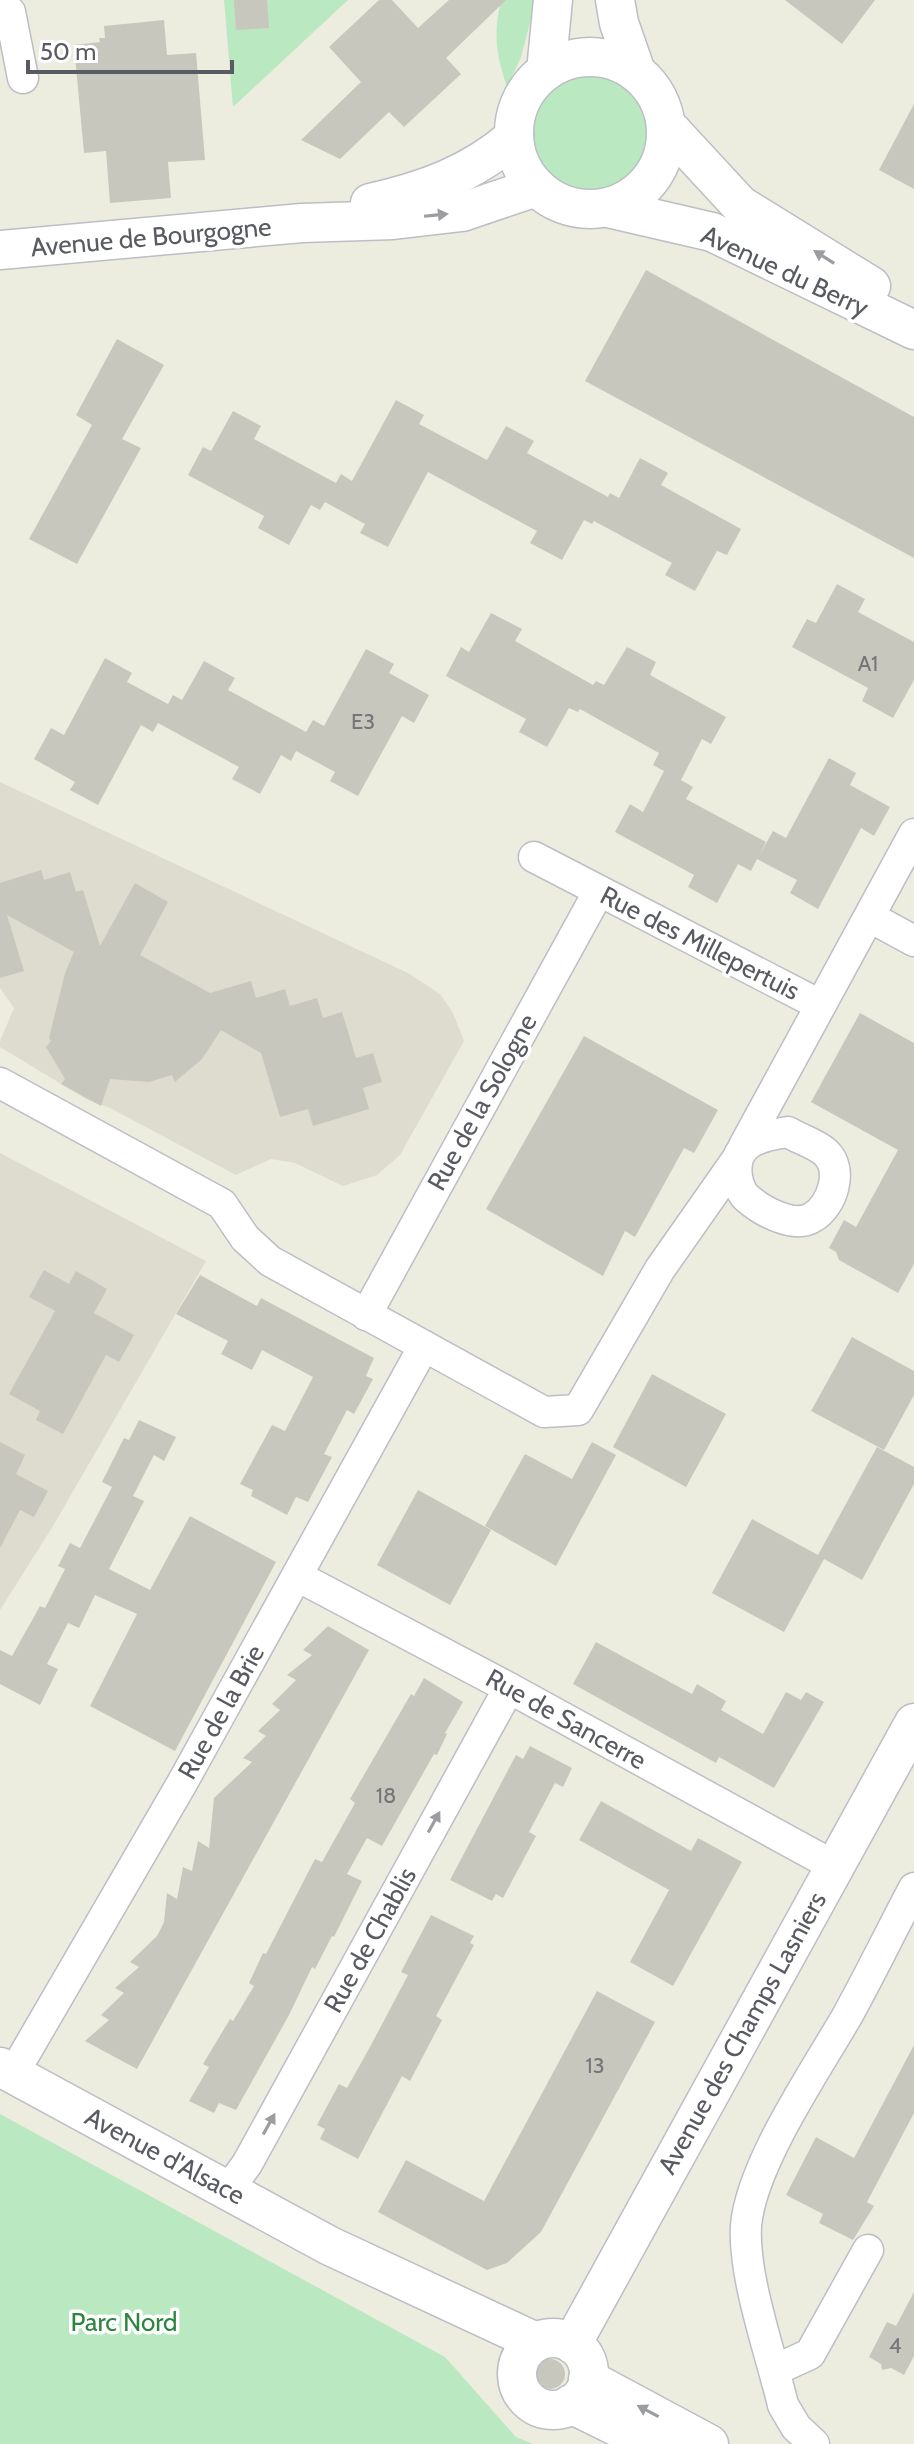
<svg xmlns="http://www.w3.org/2000/svg" width="914" height="2444" font-family="Cabin,sans-serif">
	<style>
		.education { fill: #dddcce }
		.green { fill: #b9e8c1 }
		.building { fill: #c8c7bd }
		.lines { fill: none; stroke-linecap: round; stroke-linejoin: round }
		.minor-casing { stroke: #bdbec5; stroke-width: 33 }
		.tertiary-casing { stroke: #bdbec5; stroke-width: 41 }
		.minor { stroke: #fff; stroke-width: 30 }
		.tertiary { stroke: #fff; stroke-width: 38 }
		.oneway { fill: #9b9da1 }
		.labels { text-anchor: middle; dominant-baseline: central; stroke-width: 7; stroke-linejoin: round; paint-order: stroke }
		.number-label { font-size: 22px; fill: #757679 }
		.street-label { font-size: 26px; fill: #595b62; stroke: #fff }
		.park-label { font-size: 26px; fill: #2d8640; stroke: #fff }
	</style>
	<rect width="100%" height="100%" fill="#ededdf"/>
	<g class="education">
		<path d="M0 782 408 973 440 994 453 1013 464 1041 400 1155 377 1175 343 1186 295 1163 271 1159 236 1175 110 1108 86 1099 0 1047V1041L14 1008 0 988Z"/>
		<path d="M0 1153 206 1261 53 1526 0 1610Z"/>
	</g>
	<g class="green">
		<path d="M224 0H348L233 107Z"/>
		<path d="M501 0H536L521 57 507 87C496 54 493 35 501 0Z"/>
		<circle cx="588" cy="133" r="59"/>
		<path d="M0 2114 445 2357 516 2437 533 2444H0Z"/>
	</g>
	<g class="building">
		<path d="M234 0H267L269 28 236 30Z"/>
		<path d="M379 0H392L418 28 449 0H506L446 58 461 74 404 127 389 112 340 159 301 140 361 82 329 47Z"/>
		<path d="M785 0H875L842 44Z"/>
		<path d="M164 20 167 55 196 53 205 160 168 162 171 198 110 203 106 151 84 153 74 45 100 42 99 38H105L104 26Z"/>
		<path d="M914 104V189L879 170Z"/>
		<path d="M646 270 914 417V558L585 381Z"/>
		<path d="M117 339 164 365 122 439 141 448 77 564 29 539 92 425 76 415Z"/>
		<path d="M396 400 424 415 419 424 487 460 506 426 534 441 527 453 608 497 610 493 619 498 640 458 668 473 661 485 741 529 727 555 717 551 695 591 665 575 672 563 594 521 592 524 584 520 562 560 530 543 537 531 428 472 388 547 360 533 365 524 325 502 320 510 311 505 289 545 258 528 264 516 188 475 203 447 211 451 233 411 261 426 254 439 336 483 341 474 352 481Z"/>
		<path d="M837 584 865 599 858 612 914 642V680L893 718 862 701 868 688 792 647 807 619 816 623Z"/>
		<path d="M491 613 522 629 515 641 593 685 596 681 604 685 627 647 656 662 650 675 726 717 711 744 702 739 681 780 693 787 686 799 766 842 760 854 773 831 786 838 829 758 856 773 850 785 890 807 874 836 861 828 818 909 790 893 797 880 757 859 751 871 738 864 717 903 688 887 694 875 615 832 630 804 643 812 664 771 653 765 659 753 580 709 578 712 569 708 547 747 519 732 526 719 446 676 461 647 469 652Z"/>
		<path d="M366 649 394 664 389 673 429 695 414 723 402 716 358 796 330 781 335 772 296 751 291 761 281 755 260 794 232 779 239 767 158 723 153 732 141 725 98 805 70 790 75 782 34 759 51 728 64 735 105 658 132 673 127 682 168 704 173 695 182 700 204 661 235 678 228 690 306 732 313 720 324 726Z"/>
		<path d="M41 870 44 880 70 872 76 892 83 890 100 946 135 883 168 902 140 955 210 993 251 981 256 998 285 989 290 1006 317 998 323 1018 342 1012 356 1058 373 1053 382 1082 363 1088 369 1109 313 1126 308 1109 280 1117 261 1053 221 1030 202 1059 175 1082 172 1075 149 1082 110 1079 101 1106 61 1084 65 1079 46 1047 51 1041 49 1038 65 973 74 952 7 915 24 971 0 978V883Z"/>
		<path d="M860 1013 914 1043V1264L898 1293 839 1260 836 1252 829 1248 844 1220 856 1227 898 1150 811 1102Z"/>
		<path d="M584 1036 718 1110 694 1153 684 1148 635 1237 625 1231 603 1276 486 1209Z"/>
		<path d="M44 1270 69 1284 76 1271 107 1289 94 1313 134 1335 119 1362 106 1355 63 1434 36 1420 40 1411 9 1394 55 1311 29 1297Z"/>
		<path d="M200 1275 257 1306 261 1298 374 1358 366 1376 373 1379 354 1414 347 1410 324 1454 332 1457 308 1502 296 1497 287 1515 251 1496 253 1490 240 1484 272 1425 285 1431 313 1377 262 1350 252 1370 221 1354 228 1341 176 1314Z"/>
		<path d="M852 1337 914 1371V1395L884 1450 811 1411Z"/>
		<path d="M652 1374 726 1414 686 1487 613 1447Z"/>
		<path d="M139 1420 176 1437 164 1461 154 1455 133 1496 144 1501 109 1569 150 1590 190 1516 276 1562 175 1751 90 1706 137 1614 95 1595 79 1628 68 1623 47 1664 58 1669 40 1705 0 1684V1650L12 1656 40 1606 45 1608 65 1569 58 1566 70 1543 80 1548 112 1487 102 1482 124 1438 129 1440Z"/>
		<path d="M0 1442 25 1455 16 1474 48 1491 34 1517 20 1510 0 1548Z"/>
		<path d="M592 1442 616 1455 556 1566 485 1526 525 1454 572 1479Z"/>
		<path d="M877 1447 914 1467V1484L862 1580 824 1559 784 1632 712 1593 752 1519 818 1555Z"/>
		<path d="M418 1490 491 1530 450 1605 377 1565Z"/>
		<path d="M328 1626 369 1650 137 2069 85 2041 109 2020 101 2015 124 1993 115 1988 139 1967 130 1962 157 1936 164 1922 167 1893 177 1899 183 1867 192 1871 198 1841 209 1848 214 1798 252 1762 243 1758 266 1736 258 1731 280 1710 272 1704 296 1680 287 1675 312 1655 303 1650Z"/>
		<path d="M596 1642 692 1694 697 1684 726 1701 721 1710 763 1734 786 1692 801 1700 806 1692 824 1702 774 1788 719 1757 716 1763 573 1684Z"/>
		<path d="M424 1678 463 1702 445 1733 447 1734 437 1755 434 1754 382 1846 367 1838 347 1874 362 1881 334 1937 332 1936 315 1969 312 1967 289 2015 236 2110 219 2103 214 2113 189 2101 209 2067 203 2064 230 2019 233 2021 254 1986 249 1983 263 1953 266 1954 315 1859 322 1862 355 1803 350 1799 411 1694 414 1696Z"/>
		<path d="M530 1746 572 1768 563 1787 555 1783 529 1832 536 1836 503 1898 496 1894 492 1901 450 1880 516 1755 523 1759Z"/>
		<path d="M601 1801 691 1851 698 1838 742 1862 673 1986 630 1962 669 1890 579 1840Z"/>
		<path d="M431 1915 474 1936 470 1943 474 1945 436 2016 442 2020 410 2081 402 2076 358 2159 320 2139 325 2129 317 2125 339 2084 347 2088 370 2047 408 1975 401 1972Z"/>
		<path d="M597 1991 655 2022 541 2232 507 2263 487 2270 378 2212 406 2160 484 2201Z"/>
		<path d="M914 2045V2113L867 2202 874 2206 853 2240 819 2223 823 2214 786 2195 816 2137 854 2158Z"/>
		<path d="M914 2292V2356L904 2375 891 2368 882 2370 881 2364 869 2357 887 2322 896 2326Z"/>
		<circle cx="550" cy="2374" r="15"/>
	</g>
	<g class="lines">
		<defs>
			<g id="minor">
				<path d="M0 7 10 12 23 78"/>
				<path d="M534 857 820 1005"/>
				<path d="M870 917 914 941"/>
				<path d="M0 1083 222 1204 245 1238 270 1261 544 1412 578 1410 660 1269 735 1162"/>
				<path d="M788 1132C799 1139 817 1144 826 1153 844 1170 832 1206 813 1217 795 1229 763 1212 747 1198 742 1194 738 1184 737 1177 732 1142 760 1136 788 1132Z"/>
				<path d="M744 1146 914 834"/>
				<path d="M366 1315 599 891"/>
				<path d="M297 1576 509 1688 834 1866"/>
				<path d="M13 2074 181 1785 424 1346"/>
				<path d="M228 2190 247 2164 509 1688"/>
				<path d="M775 2370 810 2354 868 2250"/>
				<path d="M814 2444 796 2427 783 2405C771 2354 743 2277 746 2226 751 2165 814 2073 846 2018 870 1975 891 1931 914 1888"/>
			</g>
			<g id="tertiary">
				<path d="M615 0 619 23 636 72"/>
				<circle cx="590" cy="133" r="76"/>
				<path d="M546 71 553 0"/>
				<path d="M666 125 740 205 871 286"/>
				<path d="M370 203C424 191 472 174 514 137"/>
				<path d="M608 208 712 232 914 330"/>
				<path d="M0 250 302 223 393 220 462 212 536 187"/>
				<path d="M0 2067 330 2246 536 2342"/>
				<circle cx="553" cy="2374" r="36"/>
				<path d="M572 2344 914 1723"/>
				<path d="M588 2379 709 2444"/>
				<path d="M571 2404 652 2444"/>
			</g>
		</defs>
		<use href="#minor" class="minor-casing"/>
		<use href="#tertiary" class="tertiary-casing"/>
		<use href="#minor" class="minor"/>
		<use href="#tertiary" class="tertiary"/>
	</g>
	<defs><path id="oneway-solid" d="M-6-.8H1V-3.2L6.5 0L1 3.2V.8H-6Z" transform="scale(2)"/></defs>
	<g class="oneway">
		<use href="#oneway-solid" transform="translate(436 215) rotate(-6)"/>
		<use href="#oneway-solid" transform="translate(824 257) rotate(-148)"/>
		<use href="#oneway-solid" transform="translate(434 1822) rotate(-61)"/>
		<use href="#oneway-solid" transform="translate(269 2124) rotate(-61)"/>
		<use href="#oneway-solid" transform="translate(648 2411) rotate(-152)"/>
	</g>
	<g class="labels">
		<g class="number-label">
			<text x="868" y="663">A1</text>
			<text x="363" y="721">E3</text>
			<text x="386" y="1795">18</text>
			<text x="595" y="2065">13</text>
			<text x="895" y="2345">4</text>
		</g>
		<g class="street-label">
			<text transform="translate(151 237) rotate(-5)">Avenue de Bourgogne</text>
			<text transform="translate(785 271) rotate(25)">Avenue du Berry</text>
			<text transform="translate(700 943) rotate(27)">Rue des Millepertuis</text>
			<text transform="translate(482 1102) rotate(-61)">Rue de la Sologne</text>
			<text transform="translate(221 1712) rotate(-61)">Rue de la Brie</text>
			<text transform="translate(566 1719) rotate(29)">Rue de Sancerre</text>
			<text transform="translate(370 1940) rotate(-61)">Rue de Chablis</text>
			<text transform="translate(742 2033) rotate(-61)">Avenue des Champs Lasniers</text>
			<text transform="translate(165 2156) rotate(28)">Avenue d'Alsace</text>
		</g>
		<g class="park-label">
			<text x="124" y="2322">Parc Nord</text>
		</g>
	</g>
	<path d="M28 60v12h204v-12" fill="none" stroke="#595b62" stroke-width="4"/>
	<text x="40" y="60" font-size="24" fill="#595b62" stroke="#ffffff" stroke-width="6" paint-order="stroke">50 m</text>
</svg>
